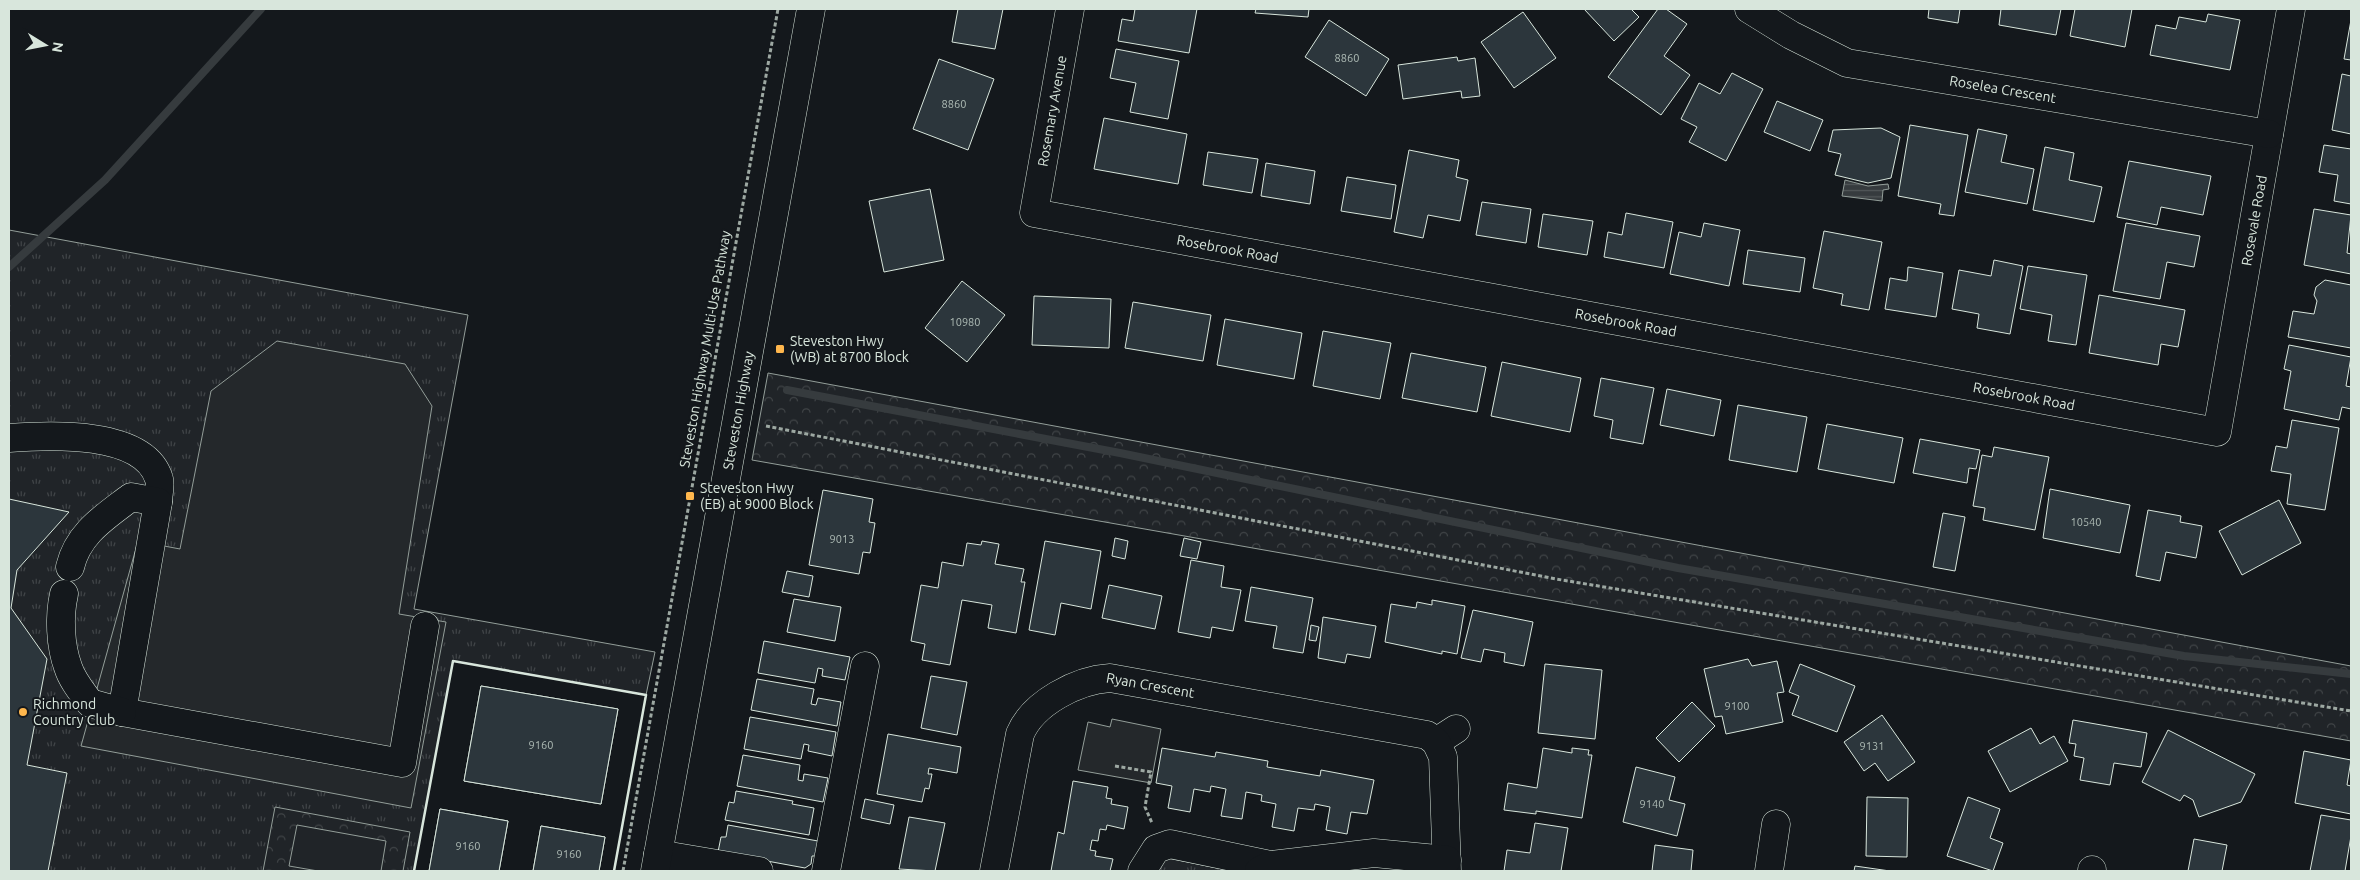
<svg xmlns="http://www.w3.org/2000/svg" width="2360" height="880" font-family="Ubuntu,sans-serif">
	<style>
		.grass { fill: url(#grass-tufts); stroke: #939e99 }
		.park { fill: url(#park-crowns); stroke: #939e99 }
		.pitch { fill: #202428; stroke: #939e99 }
		.parking { fill: #24282b; stroke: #939e99 }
		.water { fill: url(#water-rules); stroke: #939e99 }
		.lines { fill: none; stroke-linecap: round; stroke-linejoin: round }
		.stream { stroke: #363b3e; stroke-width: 8 }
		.building { fill: #2c363c; stroke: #d8e6dc }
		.minor-casing { stroke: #d8e6dc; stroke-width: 29 }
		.major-casing { stroke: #d8e6dc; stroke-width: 29 }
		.path { stroke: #9da8a2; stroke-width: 3; stroke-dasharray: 4 2.5; stroke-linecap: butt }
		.minor { stroke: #14181c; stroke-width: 28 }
		.major { stroke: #14181c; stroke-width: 28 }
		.wall { stroke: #d8e6dc; stroke-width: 2.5 }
		.poi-dot { fill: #ffb74d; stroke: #14181c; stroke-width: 2 }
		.labels { text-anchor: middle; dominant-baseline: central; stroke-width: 4; stroke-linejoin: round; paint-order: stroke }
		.number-label { font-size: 11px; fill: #adbab4 }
		.street-label { font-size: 14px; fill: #d8e6dc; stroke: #14181c }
		.poi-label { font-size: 14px; fill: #d8e6dc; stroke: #14181c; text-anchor: start }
	</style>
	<defs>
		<pattern id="grass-tufts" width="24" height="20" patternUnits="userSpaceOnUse" patternTransform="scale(1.25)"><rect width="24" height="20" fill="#202428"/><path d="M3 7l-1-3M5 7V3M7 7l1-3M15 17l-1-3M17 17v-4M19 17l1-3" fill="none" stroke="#404447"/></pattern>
		<pattern id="park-crowns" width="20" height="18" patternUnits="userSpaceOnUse" patternTransform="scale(1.25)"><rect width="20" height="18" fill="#202428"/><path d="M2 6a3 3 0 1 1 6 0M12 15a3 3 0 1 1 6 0" fill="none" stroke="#404447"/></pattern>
		<pattern id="water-rules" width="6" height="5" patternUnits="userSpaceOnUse" patternTransform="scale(1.25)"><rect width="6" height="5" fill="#363b3e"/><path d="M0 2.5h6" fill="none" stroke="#525759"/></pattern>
	</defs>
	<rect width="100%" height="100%" fill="#14181c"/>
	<g class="grass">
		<path d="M9 230 468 315 414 609 655 652 646 695 453 661 414 871H9Z"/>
		<path d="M1167 858 1222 869 1224 871H1155Z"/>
	</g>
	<g class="park">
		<path d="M768 373 2351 666V741L752 460Z"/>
		<path d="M275 807 410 832 403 871H263Z"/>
	</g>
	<path class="pitch" d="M297 825 386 841 381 871H318L289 866Z"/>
	<g class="parking">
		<path d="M277 341 405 364 432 406 399 614 446 622 411 808 81 746 138 541 180 549 211 391Z"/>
		<path d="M1112 719 1161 729 1151 783 1078 770 1088 722 1110 727Z"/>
	</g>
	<path class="water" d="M1845 180 1868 186 1888 184 1889 189 1883 190 1882 201 1842 196Z"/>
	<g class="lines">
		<g class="stream">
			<path d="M9 267 105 180 261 9"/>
			<path d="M787 390 1120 453 1678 568 2184 656 2351 674"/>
		</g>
	</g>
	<g class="building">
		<path d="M958 9H1003L995 49 952 42Z"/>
		<path d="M1135 9H1197L1189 53 1118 41 1122 19 1133 21Z"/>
		<path d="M1256 9H1309L1308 17 1255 13Z"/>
		<path d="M1584 9H1631L1639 17 1614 41Z"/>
		<path d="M1658 9H1666L1687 24 1664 56 1690 75 1661 115 1608 77Z"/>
		<path d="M1929 9H1960L1958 23 1928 18Z"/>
		<path d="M2001 9H2061L2056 35 1999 25Z"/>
		<path d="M2075 9H2132L2125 47 2070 36Z"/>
		<path d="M1523 12 1556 58 1514 88 1481 42Z"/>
		<path d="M2208 14 2240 20 2230 70 2150 55 2156 25 2176 29 2179 17 2206 22Z"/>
		<path d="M1329 20 1389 59 1366 96 1305 57Z"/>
		<path d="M2351 20V60L2344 59Z"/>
		<path d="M1116 49 1179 61 1168 119 1130 112 1136 83 1110 78Z"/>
		<path d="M1457 57 1458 61 1475 58 1480 96 1462 98 1461 91 1403 99 1398 65Z"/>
		<path d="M939 59 994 79 968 150 913 129Z"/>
		<path d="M1732 73 1763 89 1726 161 1689 142 1697 127 1681 119 1699 83 1720 94Z"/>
		<path d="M2342 74 2351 76V134L2332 130Z"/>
		<path d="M1777 101 1823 120 1810 151 1764 132Z"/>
		<path d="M1104 118 1187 134 1178 184 1094 169Z"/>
		<path d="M1910 125 1968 135 1954 216 1939 214 1941 204 1898 196Z"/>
		<path d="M1881 128 1900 137 1891 178 1868 183 1835 175 1841 154 1828 151 1833 130Z"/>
		<path d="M1978 129 2007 135 2001 162 2034 169 2027 204 1965 192Z"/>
		<path d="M2324 145 2351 149V204L2334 201 2338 175 2319 172Z"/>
		<path d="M2045 147 2074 153 2069 180 2102 187 2094 222 2033 210Z"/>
		<path d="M1409 150 1459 160 1456 177 1468 180 1460 221 1428 215 1423 238 1394 232Z"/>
		<path d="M1208 152 1258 159 1252 193 1203 185Z"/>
		<path d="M2129 161 2211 176 2203 215 2161 207 2157 225 2117 217Z"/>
		<path d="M1266 163 1315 171 1310 204 1261 196Z"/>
		<path d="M1347 177 1396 185 1391 219 1341 211Z"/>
		<path d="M930 189 944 260 884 272 869 201Z"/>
		<path d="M1482 202 1531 209 1526 243 1476 235Z"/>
		<path d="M2314 209 2351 215 2347 253 2351 254V274L2304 265Z"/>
		<path d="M1626 213 1673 222 1664 268 1604 257 1608 232 1622 235Z"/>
		<path d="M1543 214 1593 221 1587 255 1538 247Z"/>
		<path d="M1704 223 1740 230 1729 286 1670 274 1679 232 1701 237Z"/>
		<path d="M2126 223 2200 236 2194 267 2167 262 2160 299 2113 291Z"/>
		<path d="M1824 231 1882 242 1869 310 1841 305 1843 294 1813 288Z"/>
		<path d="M1748 250 1805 258 1800 292 1743 284Z"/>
		<path d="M1994 260 2023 266 2010 334 1977 328 1979 314 1952 309 1959 270 1991 276Z"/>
		<path d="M2028 266 2087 275 2076 345 2048 341 2052 315 2020 309Z"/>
		<path d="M1908 267 1943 273 1936 317 1885 309 1890 278 1907 281Z"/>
		<path d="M2325 280 2351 285V348L2288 337 2293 311 2314 314 2317 301 2314 295 2316 287Z"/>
		<path d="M962 281 1005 315 967 362 925 328Z"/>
		<path d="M2099 295 2185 310 2178 347 2161 344 2158 365 2089 353Z"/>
		<path d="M1034 296 1111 299 1109 348 1032 345Z"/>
		<path d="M1133 302 1211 315 1203 361 1125 348Z"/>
		<path d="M1225 319 1302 333 1294 379 1217 365Z"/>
		<path d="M1323 331 1391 343 1380 399 1313 386Z"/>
		<path d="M2289 345 2351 357 2346 386 2351 387V409L2342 407 2339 420 2284 409 2291 371 2284 369Z"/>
		<path d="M1411 353 1486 367 1477 412 1402 398Z"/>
		<path d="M1502 362 1581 378 1570 432 1491 416Z"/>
		<path d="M1601 378 1654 388 1643 444 1610 438 1613 420 1594 416Z"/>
		<path d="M1667 389 1721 400 1714 436 1660 425Z"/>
		<path d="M1738 405 1807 417 1797 472 1729 460Z"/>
		<path d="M2292 420 2339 428 2325 510 2287 504 2291 474 2271 471 2276 446 2287 448Z"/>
		<path d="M1827 424 1903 438 1894 483 1818 469Z"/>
		<path d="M1920 439 1980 450 1976 469 1969 468 1967 483 1913 473Z"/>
		<path d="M1994 447 2049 457 2035 530 1983 520 1985 508 1973 506 1982 455 1992 457Z"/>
		<path d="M2050 489 2130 505 2120 553 2043 538Z"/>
		<path d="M823 490 873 499 869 522 875 523 870 553 863 552 859 574 809 565Z"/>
		<path d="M9 499 69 512 17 570 11 608 47 659 27 765 67 773 48 871H9Z"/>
		<path d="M2279 500 2301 543 2242 575 2219 531Z"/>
		<path d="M2148 510 2181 516 2180 522 2202 526 2196 558 2166 552 2160 581 2136 576Z"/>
		<path d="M1943 513 1965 517 1955 571 1933 567Z"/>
		<path d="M1115 538 1128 541 1125 559 1112 556Z"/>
		<path d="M1184 538 1201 542 1197 559 1180 556Z"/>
		<path d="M982 541 999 544 995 564 1024 569 1021 582H1025L1016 633 988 628 992 605 962 600 950 665 922 660 925 644 911 641 921 585 938 588 942 562 963 566 967 543 981 545Z"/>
		<path d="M1045 541 1101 551 1091 609 1061 603 1055 635 1029 630Z"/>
		<path d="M1191 560 1224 566 1221 587 1241 590 1233 631 1212 627 1210 638 1178 632Z"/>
		<path d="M787 571 813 576 809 597 782 592Z"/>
		<path d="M1109 585 1162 596 1155 629 1102 618Z"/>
		<path d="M1251 587 1313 598 1303 653 1273 648 1277 626 1245 621Z"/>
		<path d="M794 599 841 607 835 641 787 632Z"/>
		<path d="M1432 600 1465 606 1457 654 1442 651V654L1385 642 1391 604 1416 608 1417 602 1432 605Z"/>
		<path d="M1473 610 1533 622 1524 666 1504 662 1505 653 1484 649 1481 662 1461 658Z"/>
		<path d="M1323 617 1376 626 1370 658 1347 654 1345 663 1318 658Z"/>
		<path d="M1311 625 1319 627 1316 641 1309 640Z"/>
		<path d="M764 641 850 657 845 680 822 676 823 669 818 668 815 683 758 673Z"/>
		<path d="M1748 659 1752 666 1777 661 1784 692 1777 693 1783 722 1726 734 1722 716 1715 717 1704 669Z"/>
		<path d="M1545 664 1602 670 1595 739 1538 733Z"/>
		<path d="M1800 664 1855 686 1837 732 1792 715 1799 696 1789 692Z"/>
		<path d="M931 676 967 682 957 735 921 728Z"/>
		<path d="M757 679 814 689 811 704 816 705 818 698 841 702 837 726 751 710Z"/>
		<path d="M481 686 618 709 601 804 464 781Z"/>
		<path d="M481 686 618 709 601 804 464 781Z"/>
		<path d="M1692 702 1715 726 1679 762 1656 738Z"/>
		<path d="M1882 715 1915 762 1888 781 1875 763 1864 771 1844 742Z"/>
		<path d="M750 717 836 732 832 756 808 751 809 745 804 744 801 759 744 749Z"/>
		<path d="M2073 720 2147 733 2141 767 2114 763 2110 785 2080 780 2084 758 2074 756 2076 744 2069 743Z"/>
		<path d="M2031 728 2040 744 2054 736 2068 761 2010 792 1988 751Z"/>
		<path d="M2168 730 2255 774 2241 802 2199 817 2193 800 2184 795 2180 801 2142 782Z"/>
		<path d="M888 734 961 747 957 773 929 768 928 774H932L929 789 925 788 922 802 877 794Z"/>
		<path d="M1162 748 1215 757 1216 752 1268 761 1267 767 1320 776 1321 770 1374 780 1367 814 1351 812 1347 834 1326 830 1330 807 1315 804 1314 810 1298 808 1294 831 1272 827 1276 804 1261 801 1262 795 1246 792 1242 819 1221 816 1226 789 1211 786 1210 792 1194 789 1190 812 1168 808 1172 786 1156 783Z"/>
		<path d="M1543 748 1572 753V748L1589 750 1588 755H1592L1582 818 1536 811V814L1504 810 1508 783 1537 788Z"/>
		<path d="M2304 751 2351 760 2347 785 2351 786V814L2295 803Z"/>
		<path d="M743 755 800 765 798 780 803 781 804 774 828 778 823 802 737 786Z"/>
		<path d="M1636 767 1675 777 1669 800 1685 804 1677 836 1623 822Z"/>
		<path d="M1073 781 1108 787 1106 798 1112 799 1111 804 1128 807 1124 829 1107 825 1106 830 1100 829 1098 841 1092 840 1090 850 1096 851 1095 856 1113 859 1110 871H1051L1058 832 1064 834Z"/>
		<path d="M736 791 793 801 792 804 814 808 809 835 725 820 729 802 734 803Z"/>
		<path d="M1867 797 1908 798 1907 857 1866 856Z"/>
		<path d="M1968 797 2000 809 1990 838 2003 843 1993 871 1947 856Z"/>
		<path d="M865 799 894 805 890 824 861 818Z"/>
		<path d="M440 809 508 821 499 871H429Z"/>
		<path d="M440 809 508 821 499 871H429Z"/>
		<path d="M2321 815 2351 820V836L2345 871H2310Z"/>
		<path d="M909 817 945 823 935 871 899 869Z"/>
		<path d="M1535 823 1568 828 1561 871H1504L1507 850 1530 853Z"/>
		<path d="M728 825 818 841 816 856H812L811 864 805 868 718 852 721 837H726Z"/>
		<path d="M541 826 605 837 599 871H533Z"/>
		<path d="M541 826 605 837 599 871H533Z"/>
		<path d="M2194 839 2227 845 2222 871H2188Z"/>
		<path d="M1655 845 1693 850 1691 871H1652Z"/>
		<path d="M1855 866 1890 871H1854Z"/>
	</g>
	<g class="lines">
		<defs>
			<g id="minor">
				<path id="s1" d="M1070 9 1034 213 2217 432 2291 9"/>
				<path id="s2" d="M1749 9 1791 35 1847 63 2269 134"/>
				<path d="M9 438C49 435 144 430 159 479 161 485 158 495 158 502"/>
				<path d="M70 567C78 533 105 517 131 497L158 502 122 712 402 763 425 626"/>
				<path d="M64 594C59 616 60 645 68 667 72 680 82 692 90 703L122 712"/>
				<path d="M1436 742 1456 729"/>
				<path d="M658 854 759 871"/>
				<path d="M826 871 865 666"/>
				<path id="s3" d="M994 871 1020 734C1033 703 1077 680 1110 678L1427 735 1436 742 1443 757 1447 871"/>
				<path d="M1142 871 1156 849 1170 844 1271 865"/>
				<path d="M1259 871 1271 865 1374 853 1447 860"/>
				<path d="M1769 871 1776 824"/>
				<path d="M2092 871V870"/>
			</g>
			<g id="major">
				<path id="s4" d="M655 871 811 9"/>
			</g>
		</defs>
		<use href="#minor" class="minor-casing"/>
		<use href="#major" class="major-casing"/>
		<g class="path">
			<path d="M766 426 1556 579 2351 711"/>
			<path d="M1115 766 1151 772 1145 807 1152 823"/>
			<path d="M623 871 778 9"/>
		</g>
		<use href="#minor" class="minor"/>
		<use href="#major" class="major"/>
		<path class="wall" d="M414 871 453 661 646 695 614 871"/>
	</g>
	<g class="poi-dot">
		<rect x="775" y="344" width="10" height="10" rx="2.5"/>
		<rect x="685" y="491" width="10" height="10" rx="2.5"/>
		<circle cx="23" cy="712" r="5"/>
	</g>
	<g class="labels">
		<g class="number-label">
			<text x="1347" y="58">8860</text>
			<text x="954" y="104">8860</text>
			<text x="965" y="322">10980</text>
			<text x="2086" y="522">10540</text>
			<text x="842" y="539">9013</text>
			<text x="1737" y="706">9100</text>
			<text x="541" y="745">9160</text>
			<text x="1872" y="746">9131</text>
			<text x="1652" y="804">9140</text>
			<text x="468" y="846">9160</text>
			<text x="569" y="854">9160</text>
		</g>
		<g class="street-label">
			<text stroke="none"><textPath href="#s2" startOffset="270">Roselea Crescent</textPath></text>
			<text transform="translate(1052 111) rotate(-80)">Rosemary Avenue</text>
			<text stroke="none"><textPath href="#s1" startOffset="1625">Rosevale Road</textPath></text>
			<text stroke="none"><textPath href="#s1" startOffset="404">Rosebrook Road</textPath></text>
			<text stroke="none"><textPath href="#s1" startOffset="809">Rosebrook Road</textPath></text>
			<text transform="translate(705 349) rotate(-80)">Steveston Highway Multi-Use Pathway</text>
			<text stroke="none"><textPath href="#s1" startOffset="1214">Rosebrook Road</textPath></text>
			<text stroke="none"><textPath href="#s4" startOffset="468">Steveston Highway</textPath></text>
			<text stroke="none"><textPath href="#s3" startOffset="291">Ryan Crescent</textPath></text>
		</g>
		<g class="poi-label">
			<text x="790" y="341">Steveston Hwy<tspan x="790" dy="16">(WB) at 8700 Block</tspan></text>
			<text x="700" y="488">Steveston Hwy<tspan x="700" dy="16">(EB) at 9000 Block</tspan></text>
			<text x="33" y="704">Richmond<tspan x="33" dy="16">Country Club</tspan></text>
		</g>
	</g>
	<rect width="2360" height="880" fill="none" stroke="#d8e6dc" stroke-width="20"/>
	<g transform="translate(45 45) rotate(100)" stroke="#14181c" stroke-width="4" paint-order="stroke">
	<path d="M0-4L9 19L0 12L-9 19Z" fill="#d8e6dc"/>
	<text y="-8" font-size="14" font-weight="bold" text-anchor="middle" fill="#d8e6dc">N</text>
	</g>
</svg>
